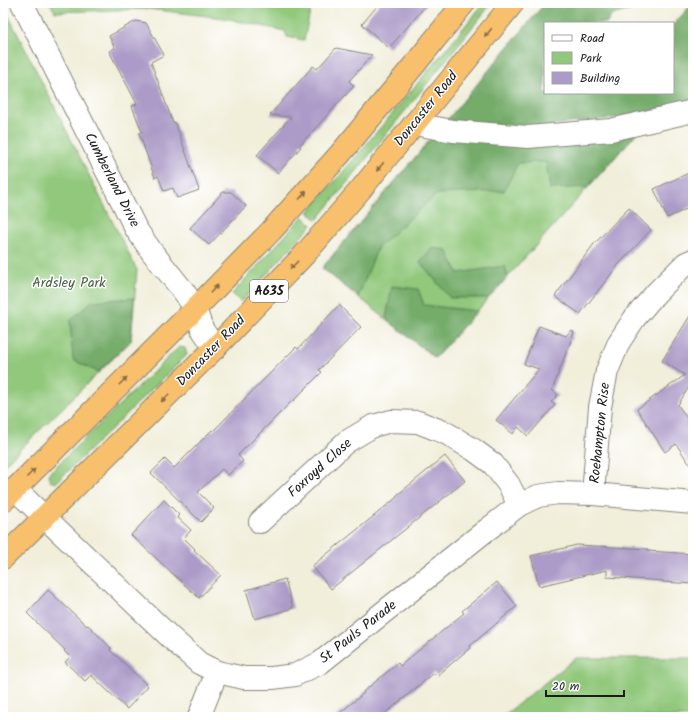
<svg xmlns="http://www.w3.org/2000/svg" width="696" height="720" font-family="Kalam,sans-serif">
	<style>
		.green { fill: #91c87b; stroke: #56724c }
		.forest { fill: #74ac6b; stroke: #486444 }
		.building { fill: #ac9bc8 }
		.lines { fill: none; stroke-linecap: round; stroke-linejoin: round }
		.minor-casing { stroke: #86857b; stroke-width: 24 }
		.highway-casing { stroke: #86857b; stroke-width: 24 }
		.minor { stroke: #fff; stroke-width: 22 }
		.highway { stroke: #f8bf6c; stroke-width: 22 }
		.oneway { fill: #8a6e44 }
		.labels { text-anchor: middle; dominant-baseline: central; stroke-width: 3; stroke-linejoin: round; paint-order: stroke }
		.shield { fill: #fff; stroke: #606060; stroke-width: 1 }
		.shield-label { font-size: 13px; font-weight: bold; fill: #1c1c1c }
		.street-label { font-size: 14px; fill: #1c1c1c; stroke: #fff }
		.park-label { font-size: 14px; fill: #4b6142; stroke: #fff }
	</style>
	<rect width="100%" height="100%" fill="#fff"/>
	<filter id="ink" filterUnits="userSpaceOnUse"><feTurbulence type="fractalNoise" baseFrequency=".025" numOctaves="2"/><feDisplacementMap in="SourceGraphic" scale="8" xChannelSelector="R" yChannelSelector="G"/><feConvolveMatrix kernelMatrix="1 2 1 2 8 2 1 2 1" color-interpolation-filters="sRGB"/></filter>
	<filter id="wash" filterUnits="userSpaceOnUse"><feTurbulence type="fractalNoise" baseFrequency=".012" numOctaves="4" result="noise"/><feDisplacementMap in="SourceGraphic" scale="16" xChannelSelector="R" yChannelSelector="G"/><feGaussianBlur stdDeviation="0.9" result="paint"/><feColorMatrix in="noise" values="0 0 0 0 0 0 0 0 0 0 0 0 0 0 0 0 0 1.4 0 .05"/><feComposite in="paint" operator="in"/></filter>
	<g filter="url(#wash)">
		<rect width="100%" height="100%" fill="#f1eeda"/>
		<g class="green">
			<path d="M50 3H312L304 40 287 37 285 31 224 18 148 9 55 12Z"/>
			<path d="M484 3H492L317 220 308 212C368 144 426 73 484 3Z"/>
			<path d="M3 5 137 270 131 341 3 466Z"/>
			<path d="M636 134 435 358 322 268 434 135Z"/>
			<path d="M303 216 312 225 241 302 232 294Z"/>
			<path d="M179 347 185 348 187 355 56 483 50 481 48 474Z"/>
			<path d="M576 658H693V717H502Z"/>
		</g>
		<g class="forest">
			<path d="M545 3H649L648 6 612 15 607 23H545V93H563L562 95 596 93H673V25L693 3V102L679 107 607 119 534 127 447 120Z"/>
			<path d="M636 134 588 187 550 189 546 162 518 163 504 191 437 194 378 247 358 297 322 268 434 135Z"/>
			<path d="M432 248 447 250 458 273 505 266 508 277 489 298H450L420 262Z"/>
			<path d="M392 286 418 289 424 305 477 311 435 358 386 319Z"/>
			<path d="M134 298 131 341 98 372 73 360 70 321 92 301Z"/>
		</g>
		<g id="blocks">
			<g class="building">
				<path d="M380 3H428L389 48 362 24Z"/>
				<path d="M136 21 146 23 164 55 151 62 173 123 175 122 199 190 177 198 173 188 164 191 158 176 155 178 139 133 142 132 132 106 137 104 109 51 115 48 109 36Z"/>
				<path d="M336 48 372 55 349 81 354 86 299 146 301 147 278 173 257 155 291 117 270 115 313 66 317 69Z"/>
				<path d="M693 171V206L667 218 654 189Z"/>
				<path d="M223 192H231L246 206 209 245 190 228Z"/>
				<path d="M629 208 651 230 618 265 580 314 555 296 594 244Z"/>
				<path d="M339 305 361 327 319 370 322 372 293 401H292L238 455 243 461 228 475 222 469 198 492 214 508 201 522 151 473 165 459 174 468 212 430 213 431 296 347 298 349Z"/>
				<path d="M693 311V380L678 405 693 427V469L676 444 665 452 637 409 685 375 662 361Z"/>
				<path d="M539 326 566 336 571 330 574 332 552 390 558 395 551 402 555 405 528 436 518 427 513 434 496 420 539 369 524 364Z"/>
				<path d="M445 456 465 481 331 589 312 566 374 516 397 497 396 496Z"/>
				<path d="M164 500 179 515 177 517 191 530 184 538 195 549 194 550 221 575 199 598 131 535Z"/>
				<path d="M577 545 648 549V551L693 554V584L663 582V581L607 577V570L539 586 531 556Z"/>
				<path d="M285 579 293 608 255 619 246 590Z"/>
				<path d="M497 582 517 606 470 646 471 647 437 676 434 673 381 717H335L364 693 363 692 398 663 400 666 464 613 462 611Z"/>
				<path d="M48 590 87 626 88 625 111 648 110 650 148 686 127 709 91 675 85 681 65 662 70 657 64 651 65 650 27 613Z"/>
			</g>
		</g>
	</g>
	<g filter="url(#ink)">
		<use href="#blocks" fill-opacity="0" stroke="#86857b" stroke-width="1"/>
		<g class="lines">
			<defs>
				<g id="minor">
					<path d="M22 3 136 229 152 252 185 293 195 309 202 329 215 348"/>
					<path d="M414 124 453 131 528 137 611 130 693 111"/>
					<path d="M15 489 170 637 199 663 217 672 244 678H272L295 675 320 663 479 536 519 505 538 496 558 493 593 494 693 503"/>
					<path d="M593 494 600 407 607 371 619 342 634 319 656 293 686 263 693 260"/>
					<path d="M260 522 346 442 373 426 391 421 418 422 446 433 474 450 493 464 509 485 519 505"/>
					<path d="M199 717 217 672"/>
				</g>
				<g id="highway">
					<path d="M3 501 195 309 271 231 341 153 415 64 464 3"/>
					<path d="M3 558 215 348 304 255 361 189 513 3"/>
				</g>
			</defs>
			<use href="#minor" class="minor-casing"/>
			<use href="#highway" class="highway-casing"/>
			<use href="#minor" class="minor"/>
			<use href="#highway" class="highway"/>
		</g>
		<defs><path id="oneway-solid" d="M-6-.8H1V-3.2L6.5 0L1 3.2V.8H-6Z"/></defs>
		<g class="oneway">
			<use href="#oneway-solid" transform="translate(488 33) rotate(129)"/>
			<use href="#oneway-solid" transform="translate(380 167) rotate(129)"/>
			<use href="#oneway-solid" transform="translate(303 195) rotate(-48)"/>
			<use href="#oneway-solid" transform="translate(294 265) rotate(134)"/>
			<use href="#oneway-solid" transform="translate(214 289) rotate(-46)"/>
			<use href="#oneway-solid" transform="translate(123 381) rotate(-45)"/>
			<use href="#oneway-solid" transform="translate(165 398) rotate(135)"/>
			<use href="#oneway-solid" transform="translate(31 473) rotate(-45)"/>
		</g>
	</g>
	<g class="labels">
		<rect class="shield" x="250" y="280" width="38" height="22" rx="3"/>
		<g class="shield-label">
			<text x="269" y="291">A635</text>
		</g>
		<g class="street-label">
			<text transform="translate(426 109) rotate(-51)">Doncaster Road</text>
			<text transform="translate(112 180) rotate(63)">Cumberland Drive</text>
			<text transform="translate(211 351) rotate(-46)">Doncaster Road</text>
			<text transform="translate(600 433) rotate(-84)">Roehampton Rise</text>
			<text transform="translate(320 468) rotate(-42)">Foxroyd Close</text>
			<text transform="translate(358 632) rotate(-38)">St Pauls Parade</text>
		</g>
		<g class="park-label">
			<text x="69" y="283">Ardsley Park</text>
		</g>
	</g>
	<rect width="696" height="720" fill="none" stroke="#fff" stroke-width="16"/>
	<rect x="544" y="22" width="130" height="72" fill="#ffffff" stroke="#a4a4a4"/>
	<rect x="552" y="35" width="20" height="6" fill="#ffffff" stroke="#a4a4a4"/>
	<text x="580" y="42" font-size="12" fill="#1c1c1c">Road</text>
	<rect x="552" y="52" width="20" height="12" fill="#91c87b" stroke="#a4a4a4"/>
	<text x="580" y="62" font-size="12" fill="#1c1c1c">Park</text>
	<rect x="552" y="72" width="20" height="12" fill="#ac9bc8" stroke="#a4a4a4"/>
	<text x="580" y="82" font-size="12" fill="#1c1c1c">Building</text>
	<path d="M546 690v6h78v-6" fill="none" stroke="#1c1c1c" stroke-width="2"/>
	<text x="552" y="690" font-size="12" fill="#1c1c1c" stroke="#ffffff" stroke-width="3" paint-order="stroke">20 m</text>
</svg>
